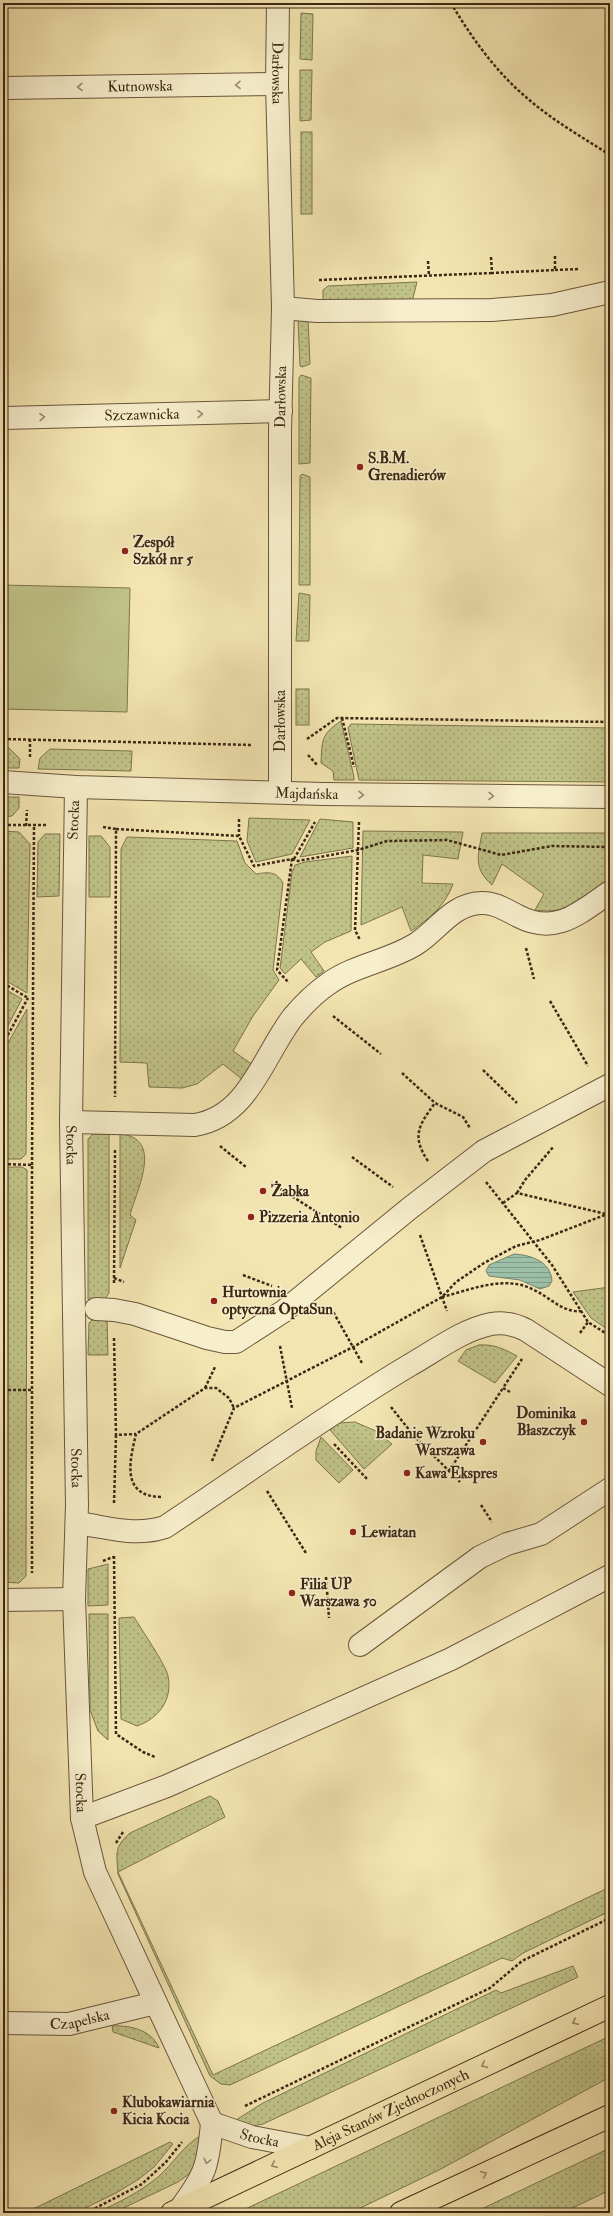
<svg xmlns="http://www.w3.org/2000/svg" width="613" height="2216" font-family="'IM FELL Double Pica',serif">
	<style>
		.grass { fill: url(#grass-dots); stroke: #7e754e }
		.garden { fill: #c0c388; stroke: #7e754e }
		.water { fill: url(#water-rules); stroke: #76826c }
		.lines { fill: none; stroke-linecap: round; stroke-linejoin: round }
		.minor-casing { stroke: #6a563b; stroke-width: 24 }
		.major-casing { stroke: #3d2714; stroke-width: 24 }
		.path { stroke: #3d2714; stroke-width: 2.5; stroke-dasharray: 3 2; stroke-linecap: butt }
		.minor { stroke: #f7eecc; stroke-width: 22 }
		.major { stroke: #f3e5b1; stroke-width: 22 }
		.oneway { stroke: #9a8a70 }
		.oneway2 { stroke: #988662 }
		.poi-dot { fill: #8f2418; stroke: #f7eecc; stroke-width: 1.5 }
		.labels { text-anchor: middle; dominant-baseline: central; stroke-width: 3; stroke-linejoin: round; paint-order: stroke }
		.street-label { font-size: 15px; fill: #3d2714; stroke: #f7eecc }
		.poi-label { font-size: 15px; font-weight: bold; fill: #3d2714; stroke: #f7eecc; text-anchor: start }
	</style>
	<defs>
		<pattern id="grass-dots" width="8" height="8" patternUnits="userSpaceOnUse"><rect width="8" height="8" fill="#c0c388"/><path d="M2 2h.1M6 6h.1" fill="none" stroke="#9d9e6e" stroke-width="1.8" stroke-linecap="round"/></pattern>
		<pattern id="water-rules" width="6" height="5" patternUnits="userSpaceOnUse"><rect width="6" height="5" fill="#9cbfa7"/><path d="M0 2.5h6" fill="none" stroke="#809b87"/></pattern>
	</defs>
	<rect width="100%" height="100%" fill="#f3e5b1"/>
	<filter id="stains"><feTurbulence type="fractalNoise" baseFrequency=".005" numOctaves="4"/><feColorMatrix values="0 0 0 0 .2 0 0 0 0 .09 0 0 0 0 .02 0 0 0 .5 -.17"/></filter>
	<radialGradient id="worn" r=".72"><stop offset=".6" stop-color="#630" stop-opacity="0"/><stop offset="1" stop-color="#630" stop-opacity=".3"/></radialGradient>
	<g class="grass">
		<path d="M301 13 313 14 312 60 300 59Z"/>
		<path d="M300 70H312L311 120 300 121Z"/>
		<rect x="301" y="132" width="11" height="82"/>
		<path d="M417 282 412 302H323V290L328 286Z"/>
		<path d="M308 318 310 364 302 367 300 366 298 320Z"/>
		<path d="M301 375 311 378 310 463 299 464V378Z"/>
		<path d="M302 474 310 477V585H299L300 476Z"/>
		<path d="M299 593 310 595 309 641H296Z"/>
		<rect x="296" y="689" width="13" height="36"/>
		<path d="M341 721 354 777V780H334L333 771 321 763C322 741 321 734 341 721Z"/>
		<path d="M351 724 610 728V782L359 780 348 728Z"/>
		<path d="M3 747H8L20 759 19 768H3Z"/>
		<path d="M50 749 132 751 131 771 38 769 40 758Z"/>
		<path d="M3 797H19V808L12 816 3 817Z"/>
		<path d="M249 818 310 820 292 854 256 862 247 841Z"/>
		<path d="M320 819 353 822V848L300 857Z"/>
		<path d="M3 831 19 832 30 844 27 993 3 979Z"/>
		<path d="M363 831 463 832 458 859 423 855 422 883 453 884C445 906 430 918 411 931L402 907 361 925Z"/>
		<path d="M482 833H610V884C587 899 563 915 535 910L544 894 502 864 492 885C473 868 478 856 482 833Z"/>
		<path d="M45 834H60L59 896 37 897 38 842Z"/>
		<path d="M89 836H101L110 847V897H89Z"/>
		<path d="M127 837 237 841 245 863 256 874C269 872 276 871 283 883L273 970 279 980 253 1016 233 1051 253 1065 243 1080 223 1064 197 1084 182 1088 149 1087 147 1063 120 1062 121 849Z"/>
		<path d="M352 856 351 931 325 942 311 952 324 971 316 977 301 959 285 974 280 968 292 872 295 865 305 862Z"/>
		<path d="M3 988 22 999 3 1035Z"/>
		<path d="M27 1009 26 1154 21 1159H3V1052Z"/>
		<path d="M93 1134H109V1293L102 1304H93L88 1299V1139Z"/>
		<path d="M120 1134C164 1138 137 1189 130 1215L136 1220 120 1268Z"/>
		<path d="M3 1167H22L27 1170 26 1576 19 1583 3 1582Z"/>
		<path d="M610 1287V1331L591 1318 573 1292Z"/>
		<path d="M93 1319H107L108 1355H88L89 1323Z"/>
		<path d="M479 1345C494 1344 504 1349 517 1356L495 1383 458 1361 466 1350Z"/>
		<path d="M355 1422 376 1431 392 1444 364 1469 330 1430 338 1423Z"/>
		<path d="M321 1437 353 1470 339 1483 316 1460V1451Z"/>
		<path d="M108 1564V1605L88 1606V1569Z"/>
		<path d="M89 1614H108V1740L98 1731 90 1710Z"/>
		<path d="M134 1617C141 1629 166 1665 168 1676 173 1700 158 1719 137 1726L121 1719 119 1618Z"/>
		<path d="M210 1796 218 1801 225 1817 118 1872 213 2075 610 1887V1911L523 1953 512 1961 502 1958 230 2085 221 2084 210 2076 118 1874C117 1854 113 1848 130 1833Z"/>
		<path d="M573 1966 578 1977 263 2124 252 2126 236 2120 263 2103 496 1990 501 1993Z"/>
		<path d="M112 2026C130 2025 152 2030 159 2048L113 2032Z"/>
		<path d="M610 2036V2077L439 2170 350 2213H237Z"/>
		<path d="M200 2136 195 2165 189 2174 178 2182 113 2213H96C118 2203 140 2192 158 2177 173 2164 183 2146 200 2136Z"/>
		<path d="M170 2142 173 2144 154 2167 139 2179 116 2193 75 2213H25Z"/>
		<path d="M610 2148V2190L562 2213H473Z"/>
	</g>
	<path class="garden" d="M3 585 130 588 127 712 3 709Z"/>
	<path class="water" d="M514 1254C532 1255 551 1262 552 1281L549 1286 540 1289 520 1280 489 1276 486 1271 489 1265Z"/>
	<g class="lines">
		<defs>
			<g id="minor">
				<path id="s1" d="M278 3 277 84 283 308 280 432V792"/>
				<path id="s2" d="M3 88 277 84"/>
				<path d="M283 308 317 311 492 310 552 305 610 292"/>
				<path id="s3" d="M3 418 281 411"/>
				<path id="s4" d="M3 782 76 787 323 794 610 797"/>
				<path id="s5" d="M76 787 71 1122 77 1505 74 1599 82 1818 95 1872 212 2123C208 2166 206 2174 180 2209"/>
				<path d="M71 1122 195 1125C249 1116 263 1056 293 1017 303 1005 315 993 328 984 354 965 389 961 416 944 438 930 452 904 481 903 494 902 506 910 518 916 556 936 579 913 610 892"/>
				<path d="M96 1309 114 1310 135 1314 207 1338 225 1342H236L284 1311 410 1208 484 1151 610 1085"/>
				<path d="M77 1523C108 1527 134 1537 165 1527 247 1473 326 1415 410 1365 435 1351 462 1330 491 1324 503 1322 516 1325 526 1330L610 1385"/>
				<path d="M3 1600 74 1599"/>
				<path d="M360 1645 480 1557 507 1544 541 1534 610 1489"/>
				<path d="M82 1818 167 1786 451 1659 610 1576"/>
				<path id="s6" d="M3 2023 69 2024 155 2003"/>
				<path id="s7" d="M212 2123 252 2137 310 2148"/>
			</g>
			<g id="major">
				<path id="s8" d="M172 2213 610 2006"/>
				<path d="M401 2213 610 2116"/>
			</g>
		</defs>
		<use href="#minor" class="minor-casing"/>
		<use href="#major" class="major-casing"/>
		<g class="path">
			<path d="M451 3C471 37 496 72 527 98 552 120 582 137 610 155"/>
			<path d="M491 257 492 273 555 270V254"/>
			<path d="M428 261 429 276"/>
			<path d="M555 270 579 269"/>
			<path d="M319 280 492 273"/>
			<path d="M342 718 354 767"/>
			<path d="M3 739 252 745"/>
			<path d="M307 739 337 718 610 722"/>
			<path d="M308 755 318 766"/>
			<path d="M30 757V740"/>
			<path d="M239 819V836"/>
			<path d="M359 822 355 930 360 940"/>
			<path d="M3 825H48"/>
			<path d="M26 826 27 810"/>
			<path d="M103 827 116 829 115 1097"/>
			<path d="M116 829 239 836 254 866 292 859 277 970 289 983"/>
			<path d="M292 859 298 861 358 850 387 841 447 840 501 855 552 846 610 847"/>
			<path d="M294 859 315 822"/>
			<path d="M526 948 534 979"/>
			<path d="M3 983 28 998"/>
			<path d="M550 1001 588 1066"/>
			<path d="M333 1016 381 1054"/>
			<path d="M3 1044 28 998"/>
			<path d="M483 1070 517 1103"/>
			<path d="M402 1073 435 1103 463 1117 470 1128"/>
			<path d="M220 1146 246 1167"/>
			<path d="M352 1157 393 1187"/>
			<path d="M428 1161C411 1136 419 1125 435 1103"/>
			<path d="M3 1164 32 1165V1573"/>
			<path d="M32 1165 34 826"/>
			<path d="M486 1182 552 1265 588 1322 610 1336"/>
			<path d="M271 1183 342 1228"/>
			<path d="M517 1193 525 1180 554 1146"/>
			<path d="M503 1203 517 1193 606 1214"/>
			<path d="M420 1235 447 1311"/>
			<path d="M243 1275 272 1286"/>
			<path d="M114 1278 124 1282"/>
			<path d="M114 1283 115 1150"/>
			<path d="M442 1297C470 1290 504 1275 532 1289 549 1296 562 1313 581 1311"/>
			<path d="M331 1308 362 1363"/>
			<path d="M580 1333 588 1322"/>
			<path d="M114 1338 116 1435 136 1434"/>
			<path d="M280 1346 292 1408"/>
			<path d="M205 1388 215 1367"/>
			<path d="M3 1390H32"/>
			<path d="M510 1392 503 1388 522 1359"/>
			<path d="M391 1407 414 1436 460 1482"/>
			<path d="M334 1444 368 1480"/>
			<path d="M212 1461 234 1408 353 1347 442 1297 456 1282 484 1263 516 1246 540 1240 610 1213"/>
			<path d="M449 1471 503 1388"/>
			<path d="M267 1491 306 1553"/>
			<path d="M161 1497C120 1496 130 1460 136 1434L205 1388H216L229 1398 234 1408"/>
			<path d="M114 1503 116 1435"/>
			<path d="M481 1505 492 1522"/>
			<path d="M114 1556 116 1734 143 1752 155 1757"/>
			<path d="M103 1561 113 1557"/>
			<path d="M326 1577 329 1618"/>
			<path d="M116 1843 123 1832"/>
			<path d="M245 2106 490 1988 522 1961 610 1918"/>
			<path d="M86 2213 142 2184 166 2162 182 2142"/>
		</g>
		<use href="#minor" class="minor"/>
		<use href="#major" class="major"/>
	</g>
	<defs><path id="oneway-chevron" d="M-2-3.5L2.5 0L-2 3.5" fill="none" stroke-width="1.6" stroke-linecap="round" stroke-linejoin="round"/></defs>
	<g class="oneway">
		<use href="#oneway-chevron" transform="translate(238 85) rotate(179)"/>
		<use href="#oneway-chevron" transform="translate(80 87) rotate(179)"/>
		<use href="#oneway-chevron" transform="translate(200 414) rotate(-1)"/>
		<use href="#oneway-chevron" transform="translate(42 417) rotate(-1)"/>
		<use href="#oneway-chevron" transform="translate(361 795) rotate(1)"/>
		<use href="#oneway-chevron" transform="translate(491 796) rotate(1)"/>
		<use href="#oneway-chevron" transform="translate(207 2161) rotate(104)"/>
	</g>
	<g class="oneway2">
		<use href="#oneway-chevron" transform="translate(575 2022) rotate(155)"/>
		<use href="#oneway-chevron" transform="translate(484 2065) rotate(155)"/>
		<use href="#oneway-chevron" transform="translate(274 2165) rotate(155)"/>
		<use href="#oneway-chevron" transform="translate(484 2174) rotate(-25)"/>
	</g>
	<g class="poi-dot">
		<circle cx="360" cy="467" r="4"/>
		<circle cx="125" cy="551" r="4"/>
		<circle cx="263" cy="1191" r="4"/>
		<circle cx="251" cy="1217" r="4"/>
		<circle cx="214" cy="1301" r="4"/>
		<circle cx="584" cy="1422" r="4"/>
		<circle cx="483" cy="1442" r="4"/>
		<circle cx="407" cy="1473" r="4"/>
		<circle cx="353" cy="1532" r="4"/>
		<circle cx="292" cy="1593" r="4"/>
		<circle cx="114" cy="2111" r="4"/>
	</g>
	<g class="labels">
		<g class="street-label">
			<text stroke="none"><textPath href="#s1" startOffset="70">Darłowska</textPath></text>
			<text stroke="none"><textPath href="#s2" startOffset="137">Kutnowska</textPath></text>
			<text transform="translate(281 397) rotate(-89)">Darłowska</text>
			<text stroke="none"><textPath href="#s3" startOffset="139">Szczawnicka</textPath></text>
			<text transform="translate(280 721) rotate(-90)">Darłowska</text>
			<text stroke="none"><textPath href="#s4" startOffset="304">Majdańska</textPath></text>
			<text transform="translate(74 820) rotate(-88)">Stocka</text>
			<text stroke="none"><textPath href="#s5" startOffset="358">Stocka</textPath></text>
			<text stroke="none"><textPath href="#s5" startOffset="681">Stocka</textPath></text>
			<text stroke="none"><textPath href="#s5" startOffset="1006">Stocka</textPath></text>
			<text stroke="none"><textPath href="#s6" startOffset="77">Czapelska</textPath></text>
			<text stroke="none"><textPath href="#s8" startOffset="242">Aleja Stanów Zjednoczonych</textPath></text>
			<text stroke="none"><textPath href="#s7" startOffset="50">Stocka</textPath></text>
		</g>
		<g class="poi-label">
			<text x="368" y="458">S.B.M.<tspan x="368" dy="17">Grenadierów</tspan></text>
			<text x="133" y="542">Zespół<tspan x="133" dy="17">Szkół nr 5</tspan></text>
			<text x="271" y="1191">Żabka</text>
			<text x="259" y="1217">Pizzeria Antonio</text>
			<text x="222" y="1292">Hurtownia<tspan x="222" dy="17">optyczna OptaSun</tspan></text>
			<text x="576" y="1413" text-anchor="end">Dominika<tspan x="576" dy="17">Błaszczyk</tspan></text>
			<text x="475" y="1433" text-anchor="end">Badanie Wzroku<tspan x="475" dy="17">Warszawa</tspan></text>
			<text x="415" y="1473">Kawa Ekspres</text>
			<text x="361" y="1532">Lewiatan</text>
			<text x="300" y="1584">Filia UP<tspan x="300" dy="17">Warszawa 50</tspan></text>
			<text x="122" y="2102">Klubokawiarnia<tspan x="122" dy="17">Kicia Kocia</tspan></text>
		</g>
	</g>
	<rect width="613" height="2216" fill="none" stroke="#f3e5b1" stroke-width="16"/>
	<rect x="4" y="4" width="605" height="2208" fill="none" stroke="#3d2714" stroke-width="2"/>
	<rect x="8" y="8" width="597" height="2200" fill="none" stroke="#3d2714"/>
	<rect width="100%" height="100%" filter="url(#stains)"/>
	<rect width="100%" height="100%" fill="url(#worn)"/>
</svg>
